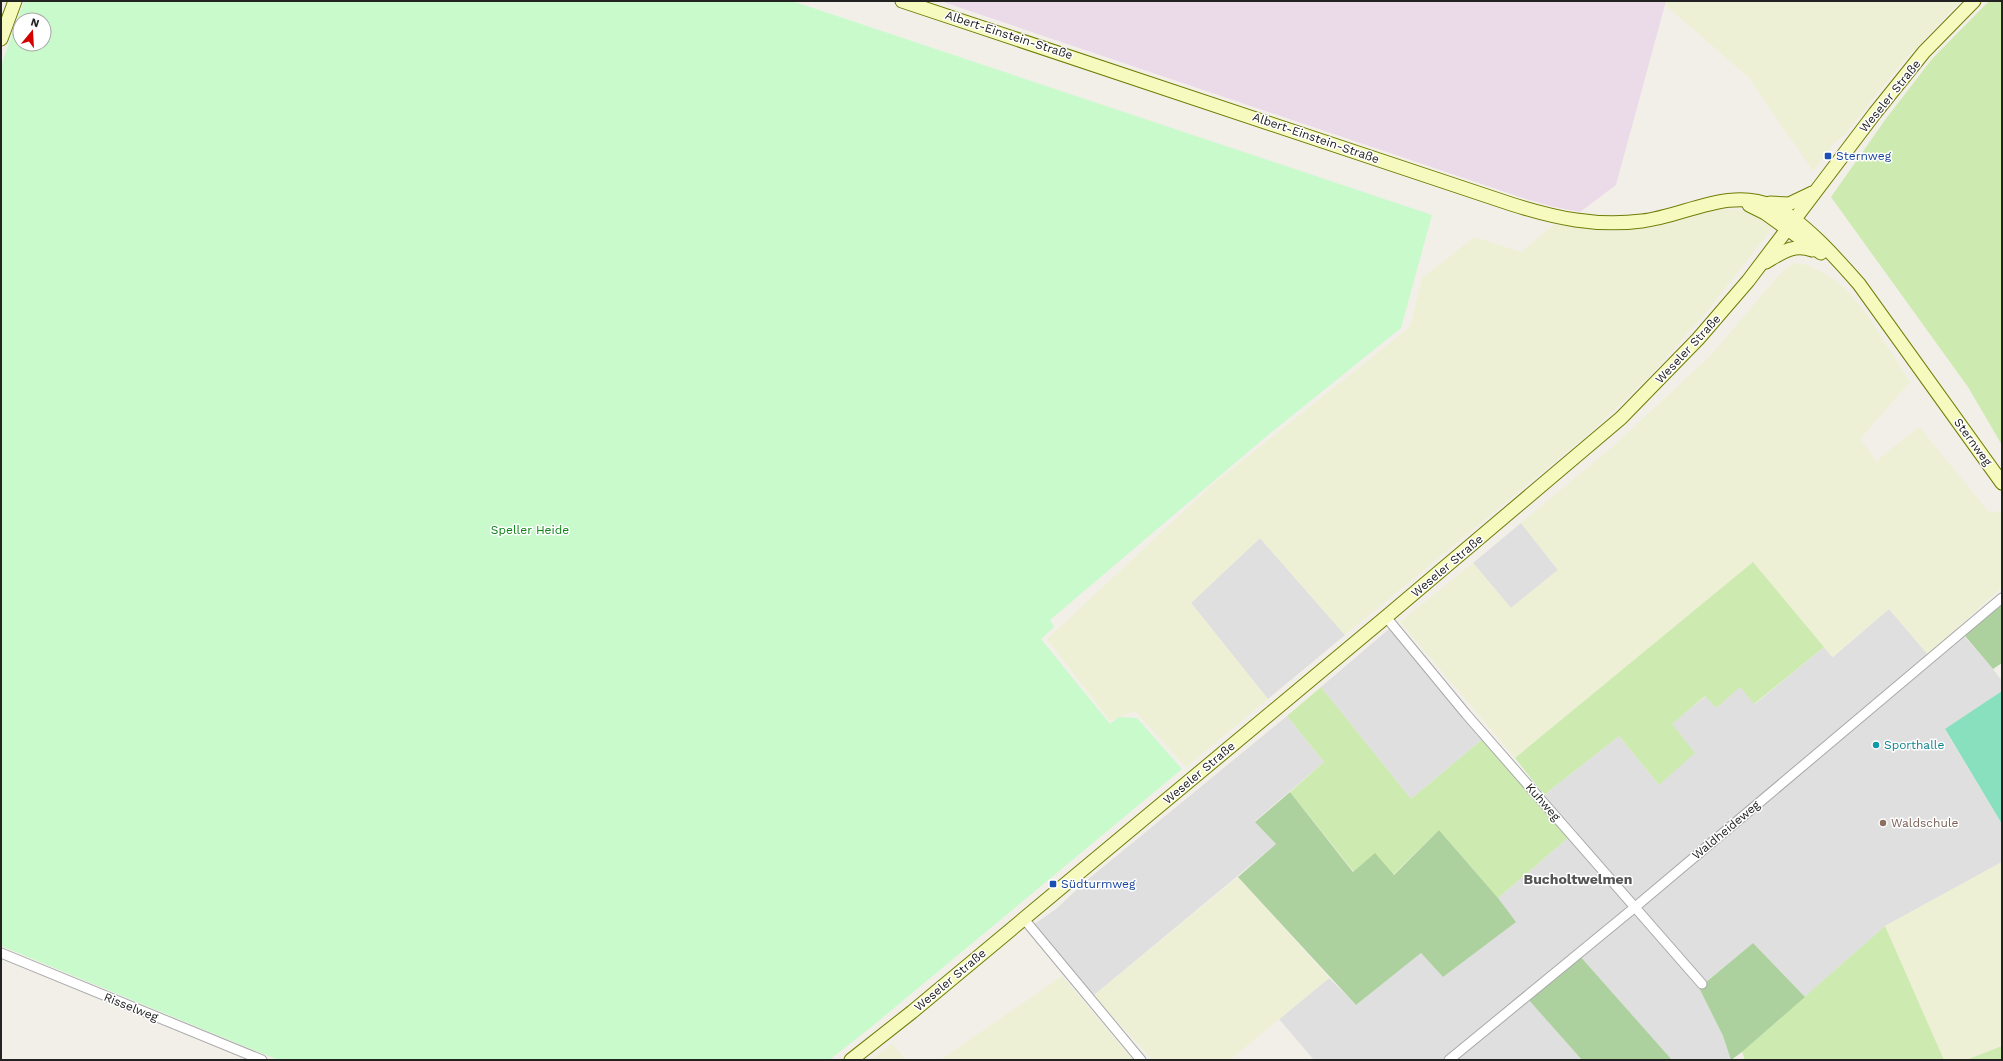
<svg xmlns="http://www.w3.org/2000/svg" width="2003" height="1061" font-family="'Work Sans',sans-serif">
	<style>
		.residential { fill: #e0dfdf }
		.industrial { fill: #ebdbe8 }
		.farmland { fill: #eef0d5 }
		.grass { fill: #cdebb0 }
		.forest { fill: #add19e }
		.park { fill: #c8facc; fill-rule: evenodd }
		.pitch { fill: #88e0be }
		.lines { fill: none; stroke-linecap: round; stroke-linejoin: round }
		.minor-casing { stroke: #a9a9a9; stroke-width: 11 }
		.secondary-casing { stroke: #707d05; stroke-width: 15 }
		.minor { stroke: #fff; stroke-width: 9 }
		.secondary { stroke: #f7fabf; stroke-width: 13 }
		.transit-dot { fill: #1a4fb4; stroke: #fff; stroke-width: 1.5 }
		.culture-dot { fill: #0f9aa8; stroke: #fff; stroke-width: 1.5 }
		.education-dot { fill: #8d6e63; stroke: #fff; stroke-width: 1.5 }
		.labels { text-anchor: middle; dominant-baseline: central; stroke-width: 3; stroke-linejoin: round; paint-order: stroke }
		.street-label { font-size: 12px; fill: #222; stroke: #fff }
		.transit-label { font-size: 12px; fill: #164399; stroke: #fff; text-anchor: start }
		.park-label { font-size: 12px; fill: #0c8416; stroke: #fff }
		.culture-label { font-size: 12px; fill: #0d838f; stroke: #fff; text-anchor: start }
		.education-label { font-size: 12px; fill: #785e54; stroke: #fff; text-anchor: start }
		.quarter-label { font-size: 14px; font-weight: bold; fill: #555; stroke: #fff }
	</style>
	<rect width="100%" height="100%" fill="#f2efe9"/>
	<g class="residential">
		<path d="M1521 523 1558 570 1511 608 1473 563Z"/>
		<path d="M1260 538 1345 635 1268 699 1191 603Z"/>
		<path d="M1889 609 1928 654 1957 628 1993 669 2002 681V691L1945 730 2002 824V862L1885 926 1805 997 1753 943 1699 988 1723 1036 1731 1060H1672L1579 955 1527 998 1582 1060H1314L1279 1019 1329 978 1356 1005 1421 953 1443 977 1515 922 1498 898 1576 831 1544 795 1619 736 1659 785 1671 724 1706 696 1716 708 1740 686 1755 704 1824 647 1833 657Z"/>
		<path d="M1389 629 1484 738 1411 799 1321 687Z"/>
		<path d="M1287 716 1324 762 1255 821 1276 844 1093 996 1033 925 1056 909 1086 881Z"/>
	</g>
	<path class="industrial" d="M940 1H1666L1616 185 1580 212 1550 206 1520 197Z"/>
	<g class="farmland">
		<path d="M1666 1H1961L1900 65 1845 134 1833 144 1813 171 1748 77 1665 5Z"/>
		<path d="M1732 209 1752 212 1774 226 1708 310 1649 377 1591 432 1345 635 1260 538 1191 603 1268 699 1186 767 1135 711 1110 721 1047 639 1213 484 1410 327 1422 278 1474 237 1521 252 1556 223 1584 228 1615 231 1651 228 1713 210Z"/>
		<path d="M1793 263 1808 265 1820 271 1836 281 1849 293 1868 316 1910 382 1860 439 1876 461 1919 427 1990 513 2002 511V587L1928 655 1889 609 1832 657 1753 562 1515 758 1400 622 1473 563 1511 608 1558 570 1521 523 1618 442 1711 355 1779 275Z"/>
		<path d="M2002 862V1046L1966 1060H1944L1885 926Z"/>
		<path d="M1238 877 1329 978 1230 1060H1153L1093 996Z"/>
		<path d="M1062 976 1133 1060H940Z"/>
		<path d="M892 1044 906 1060H870Z"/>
	</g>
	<g class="grass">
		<path d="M1989 1H2002V445L1968 387 1831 197 1885 120 1932 59Z"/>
		<path d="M1753 562 1824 647 1754 704 1740 687 1716 708 1705 696 1672 724 1695 753 1659 785 1619 736 1544 795 1515 758Z"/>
		<path d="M1321 687 1411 799 1484 738 1569 837 1498 898 1439 830 1393 875 1354 872 1290 792 1324 762 1287 716Z"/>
		<path d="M1885 926 1944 1060H1745L1742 1052Z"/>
		<path d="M2002 1046V1060H1966Z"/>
	</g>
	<g class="forest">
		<path d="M2002 604V663L1993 669 1965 636Z"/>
		<path d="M1290 792 1353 872 1375 853 1394 875 1439 830 1498 898 1516 922 1443 977 1421 953 1356 1005 1238 877 1276 844 1255 822Z"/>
		<path d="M1753 943 1805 997 1742 1052 1731 1060 1723 1036 1699 988Z"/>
		<path d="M1579 955 1672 1060H1582L1527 998Z"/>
	</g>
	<path class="park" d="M24 1H792L1432 215 1401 328 1268 435 1050 620 1054 627 1041 639 1110 724 1119 717 1137 718 1182 769 870 1028 829 1060H278L1 946V66ZM20 20H44V44H20Z"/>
	<path class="pitch" d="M2002 691V824L1945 729Z"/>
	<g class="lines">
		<defs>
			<g id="minor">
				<path d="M1386 617 1466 714 1702 984"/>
				<path d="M1024 919 1141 1060"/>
				<path d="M1 953 262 1060"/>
				<path d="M1449 1060 1634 908 2002 598"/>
			</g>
			<g id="secondary">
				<path d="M902 1 1511 204C1555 218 1596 227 1642 221 1684 216 1730 187 1772 206 1801 218 1838 260 1859 284L2002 483"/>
				<path d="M1 39 15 1"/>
				<path d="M1770 203 1789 204 1812 193"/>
				<path d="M1749 205 1765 213 1821 253"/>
				<path d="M1766 262C1781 253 1794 243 1812 250"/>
				<path d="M851 1060 912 1012 1386 617 1621 418 1698 339 1748 281 1875 113 1924 52 1974 1"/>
			</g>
		</defs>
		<use href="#minor" class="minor-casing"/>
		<use href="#secondary" class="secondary-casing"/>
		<use href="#minor" class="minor"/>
		<use href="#secondary" class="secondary"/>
	</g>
	<g class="transit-dot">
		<rect x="1824" y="152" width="8" height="8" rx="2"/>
		<rect x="1049" y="880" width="8" height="8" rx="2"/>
	</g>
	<circle class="culture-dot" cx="1876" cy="745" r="4"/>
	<circle class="education-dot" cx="1883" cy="823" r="4"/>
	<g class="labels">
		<g class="street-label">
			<text transform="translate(1009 35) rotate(18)">Albert-Einstein-Straße</text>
			<text transform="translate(1890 96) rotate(-51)">Weseler Straße</text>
			<text transform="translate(1316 138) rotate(19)">Albert-Einstein-Straße</text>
			<text transform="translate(1688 349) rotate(-47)">Weseler Straße</text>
			<text transform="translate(1973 442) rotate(54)">Sternweg</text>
			<text transform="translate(1447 566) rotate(-40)">Weseler Straße</text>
			<text transform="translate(1199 773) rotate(-40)">Weseler Straße</text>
			<text transform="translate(1543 802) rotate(49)">Kuhweg</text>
			<text transform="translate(1726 830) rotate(-40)">Waldheideweg</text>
			<text transform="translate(950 980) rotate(-40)">Weseler Straße</text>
			<text transform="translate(131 1007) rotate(22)">Risselweg</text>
		</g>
		<g class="transit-label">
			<text x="1836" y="156">Sternweg</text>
			<text x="1061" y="884">Südturmweg</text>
		</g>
		<g class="park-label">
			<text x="530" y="530">Speller Heide</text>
		</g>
		<g class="culture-label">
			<text x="1884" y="745">Sporthalle</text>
		</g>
		<g class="education-label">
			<text x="1891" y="823">Waldschule</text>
		</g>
		<g class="quarter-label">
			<text x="1578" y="879">Bucholtwelmen</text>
		</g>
	</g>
	<rect width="2003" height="1061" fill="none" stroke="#222222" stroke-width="4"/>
	<g transform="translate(32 32) rotate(18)"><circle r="19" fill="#ffffff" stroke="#a7a7a7"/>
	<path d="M0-3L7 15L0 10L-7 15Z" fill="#d40000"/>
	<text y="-6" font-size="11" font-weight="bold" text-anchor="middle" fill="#222222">N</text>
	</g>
</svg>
